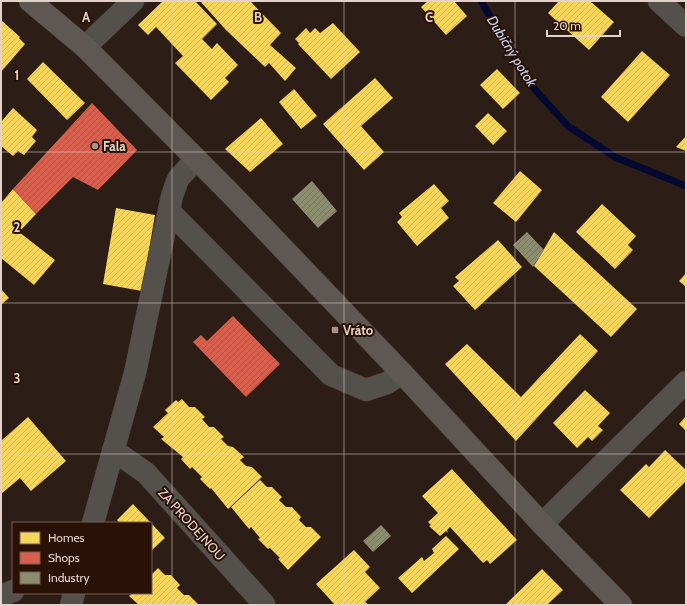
<svg xmlns="http://www.w3.org/2000/svg" width="687" height="606" font-family="Cabin,sans-serif">
	<style>
		.homes { fill: url(#homes-hatch) }
		.shops { fill: url(#shops-hatch) }
		.industry { fill: url(#industry-hatch) }
		.lines { fill: none; stroke-linecap: round; stroke-linejoin: round }
		.stream { stroke: #040931; stroke-width: 7 }
		.minor-casing { stroke: #443832; stroke-width: 23 }
		.major-casing { stroke: #443832; stroke-width: 23 }
		.minor { stroke: #54504c; stroke-width: 22 }
		.major { stroke: #5f5852; stroke-width: 22 }
		.grid { fill: none; stroke: #e4d2ca; stroke-width: 1; stroke-opacity: 0.55 }
		.poi-dot { fill: #a4938b; stroke: #2a1106; stroke-width: 1.5 }
		.labels { text-anchor: middle; dominant-baseline: central; stroke-width: 4; stroke-linejoin: round; paint-order: stroke }
		.poi-label { font-size: 13px; font-weight: bold; fill: #e4d2ca; stroke: #2a1106; text-anchor: start }
		.street-label { font-size: 13px; fill: #e4d2ca; stroke: #2a1106 }
		.water-label { font-size: 14px; font-style: italic; fill: #c3d4f3; stroke: #2a1106 }
		.grid-label { font-size: 13px; text-anchor: middle; font-weight: bold; fill: #e4d2ca; stroke: #2a1106; stroke-width: 4; stroke-linejoin: round; paint-order: stroke }
	</style>
	<defs>
		<pattern id="homes-hatch" width="6" height="6" patternUnits="userSpaceOnUse"><rect width="6" height="6" fill="#f6d55c"/><path d="M-1 1l2-2M0 6l6-6M5 7l2-2" fill="none" stroke="#d2b756"/></pattern>
		<pattern id="shops-hatch" width="6" height="6" patternUnits="userSpaceOnUse"><rect width="6" height="6" fill="#d6604d"/><path d="M-1 1l2-2M0 6l6-6M5 7l2-2" fill="none" stroke="#aa5648"/></pattern>
		<pattern id="industry-hatch" width="6" height="6" patternUnits="userSpaceOnUse"><rect width="6" height="6" fill="#8c8c6e"/><path d="M-1 1l2-2M0 6l6-6M5 7l2-2" fill="none" stroke="#76755f"/></pattern>
	</defs>
	<rect width="100%" height="100%" fill="#2c1e17"/>
	<g class="homes">
		<path d="M163 1H195L217 24 202 39 212 49 217 43 238 65 225 78 229 82 211 100 175 63 183 56 156 27 148 35 138 25Z"/>
		<path d="M200 1H250L281 33 270 45 296 68 285 81 269 63 265 67 226 30Z"/>
		<path d="M428 1H454L467 16 446 35 421 7Z"/>
		<path d="M559 1H590L614 22 589 50 548 13Z"/>
		<path d="M1 20 20 37 19 38 25 44 1 72Z"/>
		<path d="M333 23 360 52 331 79 298 44 299 43 295 39 306 28 310 33 315 28 320 33Z"/>
		<path d="M642 51 670 75 628 122 601 97Z"/>
		<path d="M43 62 85 103 67 120 27 79Z"/>
		<path d="M497 69 520 93 503 109 480 85Z"/>
		<path d="M375 78 393 98 361 126 384 152 364 170 323 124Z"/>
		<path d="M294 89 317 116 301 129 279 102Z"/>
		<path d="M13 108 37 130 32 137 36 141 24 155 18 151 13 156 1 146V122Z"/>
		<path d="M488 113 507 131 493 145 475 126Z"/>
		<path d="M261 118 283 144 250 172 225 149Z"/>
		<path d="M686 136V151L676 147Z"/>
		<path d="M520 171 542 190 516 222 493 203Z"/>
		<path d="M434 184 449 201 441 208 449 218 417 246 397 222 402 217 399 213Z"/>
		<path d="M13 189 36 214 19 232 55 260 34 285 1 258V203Z"/>
		<path d="M602 204 636 236 628 245 633 250 615 269 576 232Z"/>
		<path d="M116 208 155 215 142 291 103 284Z"/>
		<path d="M554 232 637 309 611 337 534 266Z"/>
		<path d="M498 240 522 267 475 310 453 286 459 281 455 277Z"/>
		<path d="M686 273V287L679 281Z"/>
		<path d="M1 289 9 298 1 305Z"/>
		<path d="M580 334 598 351 516 441 445 364 467 344 521 397Z"/>
		<path d="M585 390 610 413 598 426 603 430 592 441 588 437 577 448 553 423Z"/>
		<path d="M182 399 189 407H195L205 417 202 419 209 427H214L224 437 221 439 228 446 233 447 244 457 240 460 246 466 252 467 262 477 228 509 211 488 210 489 200 479 202 477 192 467 190 469 181 459 183 457 161 439 164 437 153 427 168 413 165 410 176 400 178 402Z"/>
		<path d="M686 416V431L679 424Z"/>
		<path d="M28 417 66 461 31 491 20 478 1 494V441Z"/>
		<path d="M665 450 686 470V481L649 518 620 490 646 464 649 467Z"/>
		<path d="M452 469 517 540 490 564 487 560 483 563 450 527 447 530 448 533 446 531 440 536 429 526 431 525 428 522 438 513 422 496Z"/>
		<path d="M260 480 267 487H272L282 497 279 500 286 507H292L301 517 299 520 306 527H311L321 537 288 570 278 559 280 558 270 548 268 549 258 539 260 538 251 527 249 529 231 507Z"/>
		<path d="M133 504 151 523H120L117 520Z"/>
		<path d="M151 523 165 538 151 551Z"/>
		<path d="M446 536 459 549 412 593 398 578 422 557 424 561 434 553 432 549Z"/>
		<path d="M354 550 370 567 365 572 380 588 365 602 369 605H335L316 584Z"/>
		<path d="M158 568 165 575H171L180 585 177 588 184 595H189L199 605H139L129 596 132 593H151V575Z"/>
		<path d="M542 569 563 590 547 605H505Z"/>
	</g>
	<g class="shops">
		<path d="M92 103 137 150 98 190 73 177 36 214 13 189Z"/>
		<path d="M233 316 280 364 246 397 193 342 201 335 207 341Z"/>
	</g>
	<g class="industry">
		<path d="M312 181 337 211 318 228 292 199Z"/>
		<path d="M527 232 544 250 533 267 513 245Z"/>
		<path d="M381 525 391 536 373 552 363 541Z"/>
	</g>
	<g class="lines">
		<path class="stream" d="M481 1 529 83 568 126 615 157 686 186"/>
		<defs>
			<g id="minor">
				<path d="M659 1 686 26"/>
				<path d="M85 47 133 1"/>
				<path d="M169 211 331 375 366 390 387 383 402 373"/>
				<path d="M113 450 146 473 264 604"/>
				<path d="M93 523 135 373 172 196 178 179 196 159"/>
				<path d="M542 524 686 382"/>
				<path d="M1 596 13 591"/>
				<path d="M71 605 74 593"/>
			</g>
			<path id="major" d="M30 1 85 47 232 195 402 373 542 524 621 605"/>
		</defs>
		<use href="#minor" class="minor-casing"/>
		<use href="#major" class="major-casing"/>
		<use href="#minor" class="minor"/>
		<use href="#major" class="major"/>
	</g>
	<path class="grid" d="M172 1V605M344 1V605M515 1V605M1 152H686M1 303H686M1 454H686"/>
	<g class="poi-dot">
		<circle cx="95" cy="146" r="4"/>
		<rect x="331" y="326" width="8" height="8" rx="2"/>
	</g>
	<g class="labels">
		<g class="poi-label">
			<text x="103" y="146">Fala</text>
			<text x="343" y="330">Vráto</text>
		</g>
		<g class="street-label">
			<text transform="translate(192 524) rotate(48)">ZA PRODEJNOU</text>
		</g>
		<g class="water-label">
			<text transform="translate(512 51) rotate(58)">Dubičný potok</text>
		</g>
	</g>
	<g class="grid-label">
		<text x="86" y="22">A</text>
		<text x="258" y="22">B</text>
		<text x="429" y="22">C</text>
		<text x="17" y="80">1</text>
		<text x="17" y="232">2</text>
		<text x="17" y="383">3</text>
	</g>
	<rect width="687" height="606" fill="none" stroke="#e4d2ca" stroke-width="4"/>
	<rect x="12" y="522" width="140" height="72" fill="#2a1106" stroke="#745e54"/>
	<rect x="20" y="532" width="20" height="12" fill="#f6d55c" stroke="#745e54"/>
	<text x="48" y="542" font-size="12" fill="#e4d2ca">Homes</text>
	<rect x="20" y="552" width="20" height="12" fill="#d6604d" stroke="#745e54"/>
	<text x="48" y="562" font-size="12" fill="#e4d2ca">Shops</text>
	<rect x="20" y="572" width="20" height="12" fill="#8c8c6e" stroke="#745e54"/>
	<text x="48" y="582" font-size="12" fill="#e4d2ca">Industry</text>
	<path d="M547 30v6h73v-6" fill="none" stroke="#e4d2ca" stroke-width="2"/>
	<text x="553" y="30" font-size="12" fill="#e4d2ca" stroke="#2a1106" stroke-width="3" paint-order="stroke">20 m</text>
</svg>
